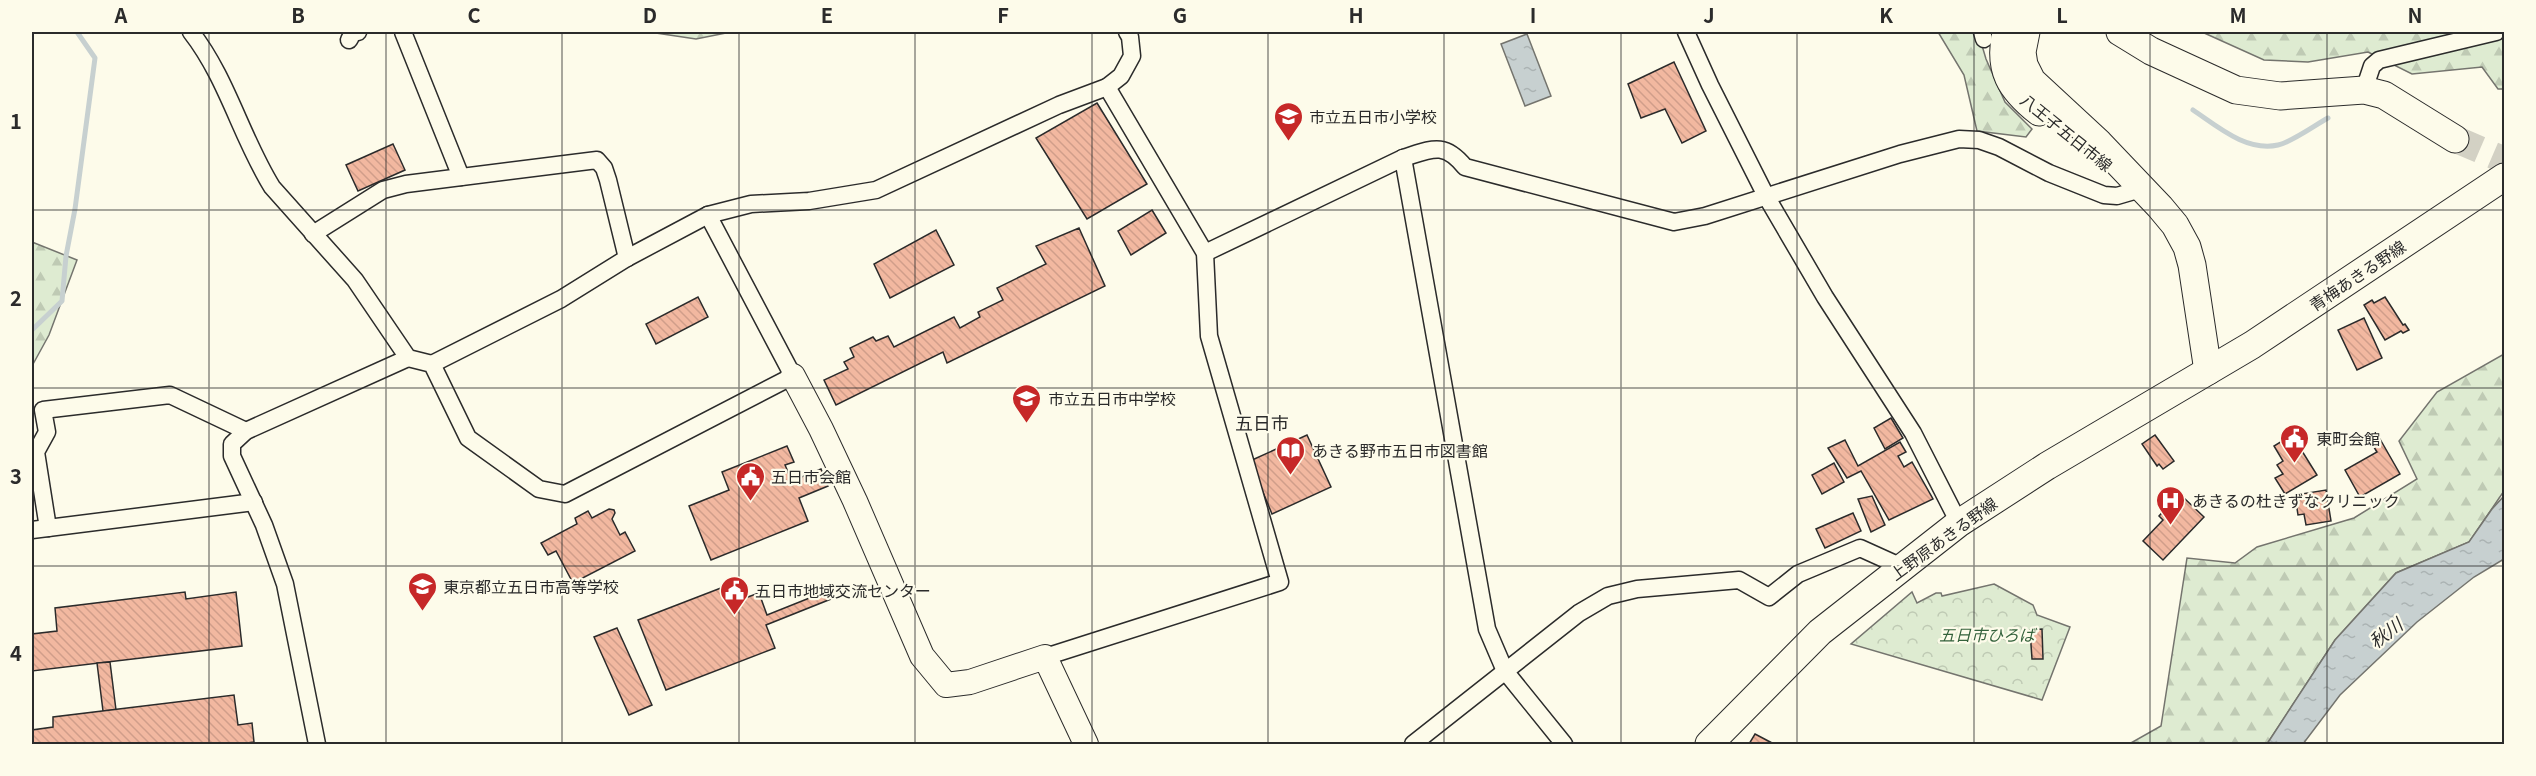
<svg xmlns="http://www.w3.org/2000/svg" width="2536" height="776" font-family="Georgia,'Noto Sans JP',serif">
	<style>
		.forest { fill: url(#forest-firs); stroke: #74746e; stroke-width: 1.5 }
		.park { fill: url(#park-crowns); stroke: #74746e; stroke-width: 1.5 }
		.water { fill: url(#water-ripples); stroke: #74746e; stroke-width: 1.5 }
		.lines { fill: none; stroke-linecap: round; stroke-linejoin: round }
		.stream { stroke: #c7d0d0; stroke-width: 5 }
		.building { fill: url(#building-back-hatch); stroke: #2b2b2b; stroke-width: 1.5 }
		.primary-tunnel { stroke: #d3d1c4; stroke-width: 27; stroke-dasharray: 27 14; stroke-linecap: butt }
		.street-casing { stroke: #2b2b2b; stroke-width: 19 }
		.secondary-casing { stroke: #2b2b2b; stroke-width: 26 }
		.primary-casing { stroke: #2b2b2b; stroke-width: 29 }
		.street { stroke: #fdfbea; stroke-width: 16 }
		.secondary { stroke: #fdfbea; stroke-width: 24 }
		.primary { stroke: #fdfbea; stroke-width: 27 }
		.grid { fill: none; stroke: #2b2b2b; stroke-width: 1.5; stroke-opacity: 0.55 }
		.labels { text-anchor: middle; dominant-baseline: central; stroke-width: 4.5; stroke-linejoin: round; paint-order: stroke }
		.poi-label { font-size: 16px; fill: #2b2b2b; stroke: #fdfbea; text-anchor: start }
		.street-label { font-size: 16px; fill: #2b2b2b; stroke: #fdfbea }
		.park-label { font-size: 16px; font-style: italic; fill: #34623c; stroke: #fdfbea }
		.neighbourhood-label { font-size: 18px; fill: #2b2b2b; stroke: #fdfbea }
		.water-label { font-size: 18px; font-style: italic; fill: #2b2b2b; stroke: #fdfbea }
		.neatline { fill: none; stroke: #2b2b2b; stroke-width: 2 }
		.grid-label { font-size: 20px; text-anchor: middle; font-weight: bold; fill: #2b2b2b }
	</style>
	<defs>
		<pattern id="forest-firs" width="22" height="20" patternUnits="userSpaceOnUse" patternTransform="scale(1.5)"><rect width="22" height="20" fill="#deebd1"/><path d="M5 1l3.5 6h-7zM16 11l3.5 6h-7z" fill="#bfcab4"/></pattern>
		<pattern id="park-crowns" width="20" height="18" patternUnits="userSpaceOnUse" patternTransform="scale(1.5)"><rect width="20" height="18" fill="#deebd1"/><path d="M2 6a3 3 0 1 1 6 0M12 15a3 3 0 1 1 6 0" fill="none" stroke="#bfcab4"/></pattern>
		<pattern id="water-ripples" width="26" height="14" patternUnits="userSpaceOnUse" patternTransform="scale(1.5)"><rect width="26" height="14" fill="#c7d0d0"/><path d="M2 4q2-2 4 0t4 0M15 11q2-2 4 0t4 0" fill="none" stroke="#abb3b3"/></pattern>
		<pattern id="building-back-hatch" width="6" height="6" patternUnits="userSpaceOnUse" patternTransform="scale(1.5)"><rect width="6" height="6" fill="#f2b8a0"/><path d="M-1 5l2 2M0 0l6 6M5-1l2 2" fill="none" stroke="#d09e8a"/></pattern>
	</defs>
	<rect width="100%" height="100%" fill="#fdfbea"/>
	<g class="forest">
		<path d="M649 32H731L696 39Z"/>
		<path d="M1938 32H1978L1986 59 2005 102 2032 129 2026 137 1977 131 1964 75Z"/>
		<path d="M2202 32H2504V89H2498L2482 67 2412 74 2368 52 2308 62 2264 60Z"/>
		<path d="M32 242 77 260 49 335 32 366Z"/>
		<path d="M2504 354V491L2469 542 2396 573 2335 640 2267 744H2129L2161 726 2187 558 2235 563 2257 547 2354 518 2417 479 2399 441 2437 392Z"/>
	</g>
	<path class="park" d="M1994 584 2033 605 2037 615 2070 627 2042 700 1851 644 1912 592 1917 603 1936 593H1941L1942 596Z"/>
	<g class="water">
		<path d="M1527 34 1551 96 1525 106 1501 44Z"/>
		<path d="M2504 496V559L2474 577 2417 622 2340 695 2303 744H2267L2335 640 2396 573 2469 542 2492 509Z"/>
	</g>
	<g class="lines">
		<g class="stream">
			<path d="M2193 110C2217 126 2246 152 2278 145 2292 142 2315 125 2328 118"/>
			<path d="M32 330 62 301 66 256 75 209 95 58 77 32"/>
		</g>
	</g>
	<g class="building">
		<path d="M1674 62 1706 131 1682 143 1665 109 1641 118 1628 84Z"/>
		<path d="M1097 103 1147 184 1087 219 1036 138Z"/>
		<path d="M393 144 405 170 358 191 346 165Z"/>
		<path d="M1152 210 1166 233 1131 255 1118 231Z"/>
		<path d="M1079 228 1105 286 947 363 943 352 836 405 824 380 848 369 844 362 854 357 850 348 873 337 876 341 888 336 894 347 954 317 960 328 980 317 978 312 1003 300 997 288 1046 264 1036 246Z"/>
		<path d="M936 230 954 265 890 298 874 264Z"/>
		<path d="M698 297 708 317 656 344 646 324Z"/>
		<path d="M2385 297 2403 325 2405 324 2409 330 2403 333 2401 331 2385 340 2364 305 2372 300 2374 303Z"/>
		<path d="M2364 318 2382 358 2357 370 2338 330Z"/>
		<path d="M1891 418 1903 438 1885 449 1874 428Z"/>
		<path d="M1307 435 1331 487 1272 514 1250 461Z"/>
		<path d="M2155 435 2174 461 2163 469 2159 464 2157 466 2142 444Z"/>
		<path d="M2292 435 2317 475 2285 494 2275 478 2283 474 2277 465 2283 461 2274 446Z"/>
		<path d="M2380 439 2400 474 2360 497 2345 470 2377 452 2372 444Z"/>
		<path d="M1845 440 1858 466 1900 442 1906 452 1898 456 1904 467 1912 462 1933 499 1889 520 1861 471 1847 478 1828 448Z"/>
		<path d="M787 446 794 462 785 465 792 481 821 469 828 486 799 498 808 521 711 560 689 506 729 490 722 472Z"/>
		<path d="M1834 463 1844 482 1822 494 1812 475Z"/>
		<path d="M2326 490 2331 521 2306 525 2304 514 2298 515 2295 495Z"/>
		<path d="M1872 496 1885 525 1871 532 1858 499Z"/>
		<path d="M2184 498 2204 517 2163 560 2143 541 2163 520 2159 516 2170 504 2171 506 2176 500 2179 503Z"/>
		<path d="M609 509 614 510 615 513 612 519 620 535 625 532 635 551 573 583 556 551 548 555 541 543 577 524 575 518 588 511 592 518Z"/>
		<path d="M1853 513 1861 531 1825 548 1816 529Z"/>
		<path d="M739 581 745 598 759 593 767 615 827 591 831 599 766 625 775 648 666 690 638 620Z"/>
		<path d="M185 592 186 599 236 592 242 646 32 671V634L57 631 55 608Z"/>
		<path d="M617 628 652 705 629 715 594 637Z"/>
		<path d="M2042 629 2043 659H2032L2030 630Z"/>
		<path d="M110 662 116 710 103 711 97 663Z"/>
		<path d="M234 695 238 725 252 723 254 742 240 744H32V730L53 727V717Z"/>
		<path d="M1755 734 1774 744H1749Z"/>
	</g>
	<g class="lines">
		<path class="primary-tunnel" d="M2455 139 2504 160"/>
		<defs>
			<g id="street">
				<path d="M191 32C227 78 241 137 272 187L355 280 408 358 432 364 468 438 539 489 565 494 793 376 708 215"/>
				<path d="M403 32 461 177"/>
				<path d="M1686 32 1710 85 1766 196 1825 297 1913 433 1959 523"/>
				<path d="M1982 32 1984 39"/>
				<path d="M349 40 353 33 358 32"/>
				<path d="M2364 90 2372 66 2379 60 2496 32"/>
				<path d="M1403 158 1487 629 1505 671 1564 744"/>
				<path d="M313 234 383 190 406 184 597 160 604 168 608 180 627 258"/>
				<path d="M1205 253 1403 158C1432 149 1444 141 1465 167L1674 222 1705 216 1900 154 1959 139 1979 140 1999 147 2049 173 2104 195 2117 196 2141 189"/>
				<path d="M432 364 561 299 627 258 708 215 751 204 809 201 876 190 1059 105 1107 87 1121 76 1132 56 1130 37 1127 32"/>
				<path d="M48 528 36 452 47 432 43 410 170 395 246 431"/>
				<path d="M32 530 254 502"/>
				<path d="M1045 657 1280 582 1209 336 1205 253 1107 87"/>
				<path d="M317 744 285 584 264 525 232 456V444L246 431 408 358"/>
				<path d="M1413 744 1579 613 1608 596 1637 589 1739 580 1769 597 1798 574 1860 548 1902 567"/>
			</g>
			<path id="secondary" d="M793 376 821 429 855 501 922 656 946 685 970 682 1045 657 1086 744"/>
			<g id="primary">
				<path d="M2006 32C1998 70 2010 89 2039 112"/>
				<path d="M2026 32 2022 52 2024 65 2032 81 2099 143 2160 207 2175 225 2187 247 2192 265 2208 371"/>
				<path d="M2120 32 2151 51 2236 90 2280 96 2364 90 2384 95 2455 139"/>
				<path d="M1709 744 1820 632 1959 523 2047 466 2252 345 2504 177"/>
			</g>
		</defs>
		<use href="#street" class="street-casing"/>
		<use href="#secondary" class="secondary-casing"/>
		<use href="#primary" class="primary-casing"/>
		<use href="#street" class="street"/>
		<use href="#secondary" class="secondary"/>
		<use href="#primary" class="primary"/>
	</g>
	<path class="grid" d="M209 32V744M386 32V744M562 32V744M739 32V744M915 32V744M1092 32V744M1268 32V744M1444 32V744M1621 32V744M1797 32V744M1974 32V744M2150 32V744M2327 32V744M32 210H2504M32 388H2504M32 566H2504"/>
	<defs>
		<symbol id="school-pin" viewBox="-11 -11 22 30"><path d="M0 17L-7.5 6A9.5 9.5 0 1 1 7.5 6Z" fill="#c62828" stroke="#fdfbea"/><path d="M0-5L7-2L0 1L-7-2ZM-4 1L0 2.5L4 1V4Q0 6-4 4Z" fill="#fff"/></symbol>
		<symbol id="civic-pin" viewBox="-11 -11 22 30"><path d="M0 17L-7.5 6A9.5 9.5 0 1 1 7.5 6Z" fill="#c62828" stroke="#fdfbea"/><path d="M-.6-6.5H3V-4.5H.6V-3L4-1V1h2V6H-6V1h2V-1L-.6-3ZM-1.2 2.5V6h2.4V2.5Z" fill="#fff"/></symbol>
		<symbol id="library-pin" viewBox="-11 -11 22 30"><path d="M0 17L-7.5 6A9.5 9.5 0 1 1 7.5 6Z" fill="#c62828" stroke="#fdfbea"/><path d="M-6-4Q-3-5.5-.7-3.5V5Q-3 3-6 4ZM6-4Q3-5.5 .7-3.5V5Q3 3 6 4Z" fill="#fff"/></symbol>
		<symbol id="hospital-pin" viewBox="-11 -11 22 30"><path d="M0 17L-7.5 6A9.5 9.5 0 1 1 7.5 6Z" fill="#c62828" stroke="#fdfbea"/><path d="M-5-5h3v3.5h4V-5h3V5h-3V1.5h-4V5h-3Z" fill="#fff"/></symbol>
	</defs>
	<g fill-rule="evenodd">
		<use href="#school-pin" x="1272" y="100" width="33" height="45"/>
		<use href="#school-pin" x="1010" y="382" width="33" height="45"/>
		<use href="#civic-pin" x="2278" y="422" width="33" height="45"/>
		<use href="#library-pin" x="1274" y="434" width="33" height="45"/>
		<use href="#civic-pin" x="734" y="460" width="33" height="45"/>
		<use href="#hospital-pin" x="2154" y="484" width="33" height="45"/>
		<use href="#school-pin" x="406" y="570" width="33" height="45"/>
		<use href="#civic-pin" x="718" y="574" width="33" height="45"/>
	</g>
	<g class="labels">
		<g class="poi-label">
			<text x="1309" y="116">市立五日市小学校</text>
			<text x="1048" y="398">市立五日市中学校</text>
			<text x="2316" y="438">東町会館</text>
			<text x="1312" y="450">あきる野市五日市図書館</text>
			<text x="771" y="476">五日市会館</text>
			<text x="2192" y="500">あきるの杜きずなクリニック</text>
			<text x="443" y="586">東京都立五日市高等学校</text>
			<text x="755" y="590">五日市地域交流センター</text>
		</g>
		<g class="street-label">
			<text transform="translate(2067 132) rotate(39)">八王子五日市線</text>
			<text transform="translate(2357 275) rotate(-34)">青梅あきる野線</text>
			<text transform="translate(1943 538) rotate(-36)">上野原あきる野線</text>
		</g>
		<g class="park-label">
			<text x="1987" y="634">五日市ひろば</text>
		</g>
		<g class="neighbourhood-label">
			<text x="1262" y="422">五日市</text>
		</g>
		<g class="water-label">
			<text transform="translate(2385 632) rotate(-37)">秋川</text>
		</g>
	</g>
	<rect width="2536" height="776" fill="none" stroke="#fdfbea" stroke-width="66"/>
	<rect x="33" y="33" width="2470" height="710" class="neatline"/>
	<g class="grid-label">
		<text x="121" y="23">A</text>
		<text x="298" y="23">B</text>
		<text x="474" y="23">C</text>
		<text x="650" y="23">D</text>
		<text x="827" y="23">E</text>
		<text x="1003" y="23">F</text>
		<text x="1180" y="23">G</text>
		<text x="1356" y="23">H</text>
		<text x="1533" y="23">I</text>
		<text x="1709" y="23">J</text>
		<text x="1886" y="23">K</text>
		<text x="2062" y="23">L</text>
		<text x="2238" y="23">M</text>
		<text x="2415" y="23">N</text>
		<text x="16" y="129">1</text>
		<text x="16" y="306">2</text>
		<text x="16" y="484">3</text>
		<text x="16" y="661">4</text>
	</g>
</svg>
